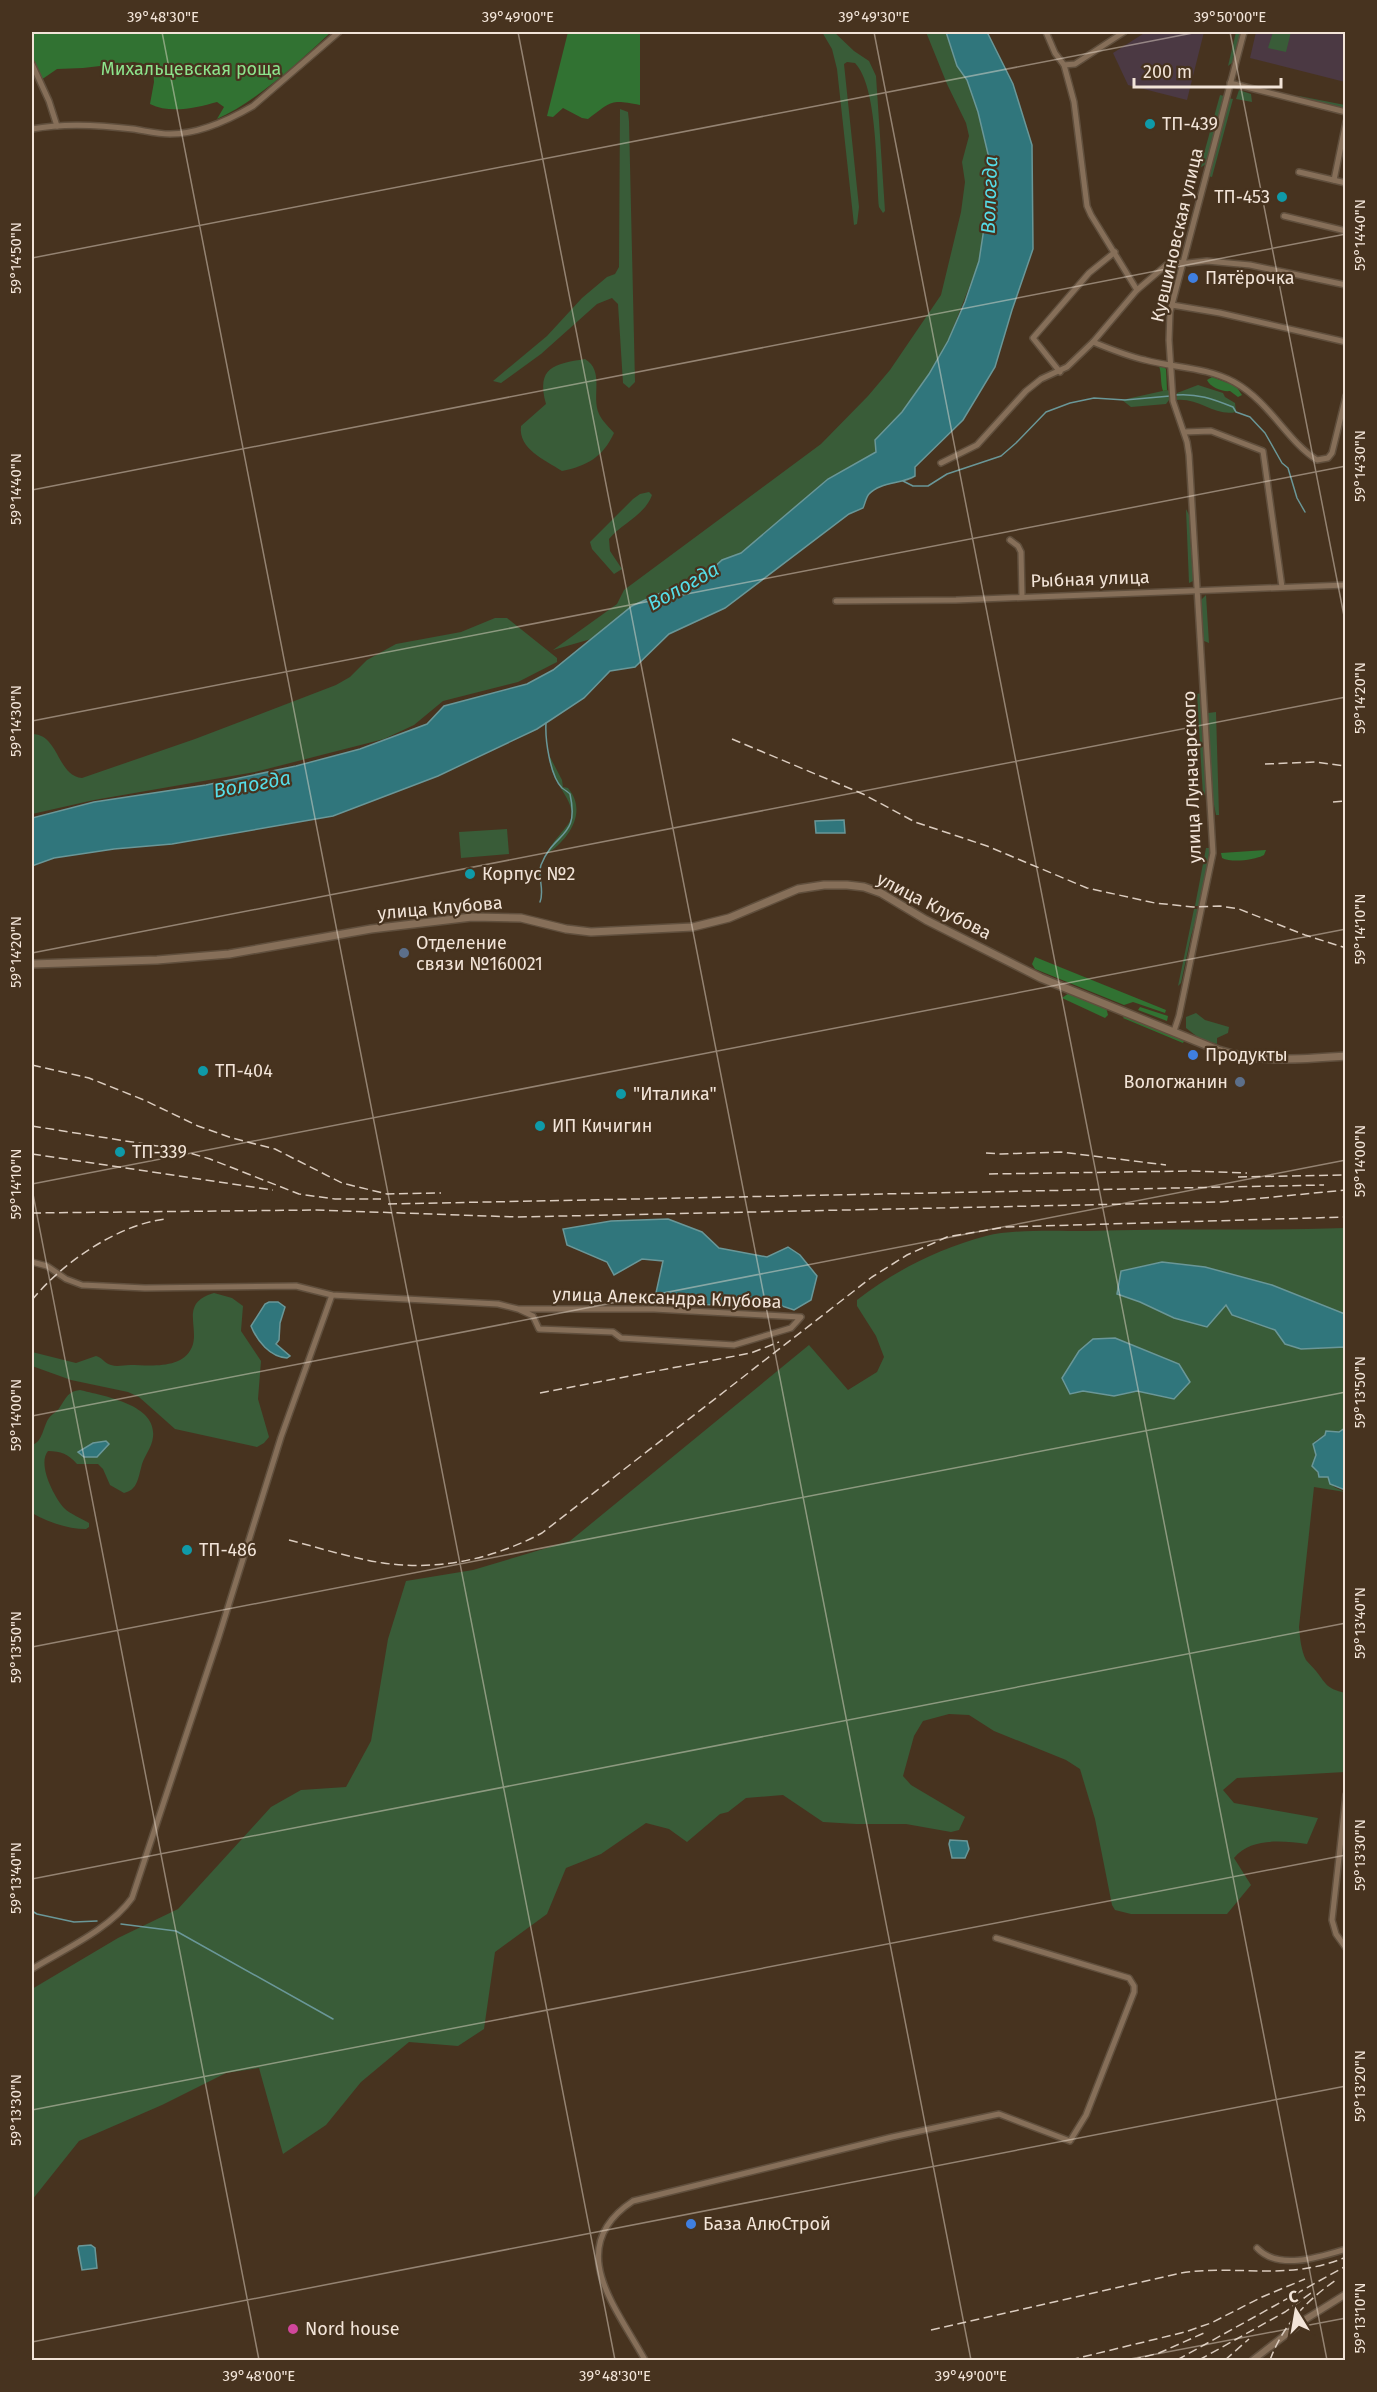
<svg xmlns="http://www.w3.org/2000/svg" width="1377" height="2392" font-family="'Fira Sans',sans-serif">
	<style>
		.education { fill: #4b3943 }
		.green { fill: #395c38; fill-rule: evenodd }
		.forest { fill: #317232 }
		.water { fill: #30767c; stroke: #6a9798; stroke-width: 1.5 }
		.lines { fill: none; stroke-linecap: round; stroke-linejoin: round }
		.stream { stroke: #6a9798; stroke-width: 1.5 }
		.minor-casing { stroke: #604f3d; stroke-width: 8 }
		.tertiary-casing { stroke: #604f3d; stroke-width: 9 }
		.secondary-casing { stroke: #604f3d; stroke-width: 10 }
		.minor { stroke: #866f59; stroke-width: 5 }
		.tertiary { stroke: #866f59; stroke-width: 6 }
		.secondary { stroke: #866f59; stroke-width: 7 }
		.rail { stroke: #dbccbf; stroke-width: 1.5; stroke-dasharray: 9 4.5; stroke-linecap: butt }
		.ticks { fill: none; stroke: #f2e4d8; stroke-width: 1.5; stroke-opacity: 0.45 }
		.culture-dot { fill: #0f9aa8; stroke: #47331f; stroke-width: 2 }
		.shop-dot { fill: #3f7fe0; stroke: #47331f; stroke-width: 2 }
		.service-dot { fill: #5c6f8a; stroke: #47331f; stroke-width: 2 }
		.hotel-dot { fill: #d1479c; stroke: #47331f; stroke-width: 2 }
		.labels { text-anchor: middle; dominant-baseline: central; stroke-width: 4.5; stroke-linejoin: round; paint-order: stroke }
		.park-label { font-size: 18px; fill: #8de48c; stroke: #47331f }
		.poi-label { font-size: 18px; fill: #f2e4d8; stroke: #47331f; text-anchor: start }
		.street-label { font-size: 18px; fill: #f2e4d8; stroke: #47331f }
		.water-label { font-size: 20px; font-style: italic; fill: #55dde8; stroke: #47331f }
		.neatline { fill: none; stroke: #f2e4d8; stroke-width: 2 }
		.ticks-label { font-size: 15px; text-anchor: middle; fill: #f2e4d8 }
	</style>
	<rect width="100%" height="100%" fill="#47331f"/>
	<g class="education">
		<path d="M1146 32H1204L1187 100 1128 85 1113 53Z"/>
		<path d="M1256 32H1345V82L1250 58Z"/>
	</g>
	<g class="green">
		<path d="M822 32H834L854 51 869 61 876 76 885 211 883 213 879 207C876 172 878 87 855 63L847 62 844 64 859 207 857 224 854 225 837 69 832 49Z"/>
		<path d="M926 32H946L957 66 967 80 978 112 989 158 988 202 979 262 948 341 929 374 902 412 875 440 876 452 828 479 741 553 722 560 710 571 632 606 591 639 553 650 617 604 624 590 821 444 868 396 890 370 941 295 961 212 965 182 962 162 969 136 966 123 947 84Z"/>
		<path d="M1236 32H1241L1233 62 1228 66Z"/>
		<path d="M1273 32H1291L1286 52 1268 48Z"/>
		<path d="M1239 90 1251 94 1252 102 1236 99Z"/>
		<path d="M1220 95 1224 96 1206 164 1200 168Z"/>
		<path d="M1299 96 1345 105V109L1303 99Z"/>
		<path d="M1228 98 1233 99 1212 177 1208 176Z"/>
		<path d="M620 109 628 112 629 121 635 382 629 388 623 383 618 304 612 298 597 304 541 354 501 383 493 381 547 336 582 298 607 277 615 274 619 267Z"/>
		<path d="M585 359C605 371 591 396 599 414 602 421 610 428 614 433 603 457 587 466 562 471 545 460 518 449 521 426L546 404C536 367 554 364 585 359Z"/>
		<path d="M1198 385 1223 393 1225 397 1235 403 1236 412C1216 417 1199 398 1177 400V393Z"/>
		<path d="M1167 390 1169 391V400L1166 404 1131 407 1122 400Z"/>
		<path d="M649 492 652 495C645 515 621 524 609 539L610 551 622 569 614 574 592 549 590 542 633 499 640 494Z"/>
		<path d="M1186 509 1189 515 1193 581 1189 583Z"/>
		<path d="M1206 595 1209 643 1204 641 1200 601Z"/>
		<path d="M495 618H507L557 658V662L518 682 443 701 414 725 384 739 255 772 94 800 32 814V734C59 734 57 776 82 778L195 739 336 685 350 677 367 660 396 644 461 632Z"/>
		<path d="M1201 693 1206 778 1205 795 1203 796 1197 694Z"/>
		<path d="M1216 712 1219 815H1216L1212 795 1208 713Z"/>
		<path d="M550 757 562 780 563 787 568 788C588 812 569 839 547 854 552 841 568 827 571 819 576 798 549 783 550 757Z"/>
		<path d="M507 829 509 854 461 858 459 832Z"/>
		<path d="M1206 848H1210L1200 906H1195Z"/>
		<path d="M1194 909H1199L1191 936 1181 983 1178 986Z"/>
		<path d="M1196 1013 1205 1020 1229 1027 1228 1033 1217 1038V1044L1199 1038 1186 1028V1017Z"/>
		<path d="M1345 1228V1314L1272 1285 1205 1267 1162 1262 1121 1271 1118 1294 1140 1302 1226 1305 1232 1315 1275 1330 1285 1344 1301 1349 1345 1347V1428L1339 1432 1326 1431 1325 1435 1315 1441C1315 1454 1315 1463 1318 1475L1328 1477 1334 1487 1345 1492 1314 1487 1299 1627C1300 1638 1301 1650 1306 1660 1309 1664 1313 1667 1316 1671 1327 1685 1326 1688 1345 1693V1772L1237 1778 1223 1790 1234 1803 1318 1818 1307 1844C1283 1841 1251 1837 1234 1858L1251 1885 1227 1914H1131L1115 1910 1112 1905 1095 1819 1080 1769 1066 1760 994 1731 969 1715 949 1714 923 1721 914 1736 903 1776 911 1785 965 1817 959 1830 951 1832 906 1824H856L823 1822 783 1795 746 1798 728 1812 720 1814 687 1842 669 1829 646 1823 601 1854 566 1868 547 1914 495 1952 484 2029 458 2046 409 2042 361 2082 326 2125 283 2154 259 2068 226 2073 162 2105 79 2141 32 2200V1989L118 1938 178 1909 271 1807 301 1790 346 1787 371 1741 388 1639 406 1581 473 1570 570 1541 809 1345 848 1390 877 1372 884 1357 876 1336 857 1306V1300C896 1270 938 1249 986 1236 1014 1229 1057 1231 1086 1231 1173 1228 1259 1231 1345 1228ZM1115 1338 1174 1398 1137 1391 1114 1396 1083 1391 1079 1351 1093 1339Z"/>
		<path d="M214 1293 232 1298 243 1306 241 1331 261 1361 258 1399 269 1437 264 1443 257 1447 175 1429 139 1397 128 1392 71 1380 32 1366V1352L76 1363 96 1356C102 1357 105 1364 111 1365 117 1367 124 1365 130 1365 149 1365 182 1370 192 1347 200 1327 179 1303 214 1293Z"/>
		<path d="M80 1390C103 1396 157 1404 153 1437 152 1448 143 1457 141 1468 138 1479 137 1490 124 1493L110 1485 103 1469 98 1464H77C68 1454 61 1451 48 1451 37 1464 54 1497 64 1508 70 1514 81 1518 89 1523V1527L86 1529C67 1529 48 1522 32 1513V1445C43 1442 43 1426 49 1418 52 1414 57 1412 60 1407 66 1398 68 1391 80 1390Z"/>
	</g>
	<g class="forest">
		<path d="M32 32H331C300 61 256 102 217 119L224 107 217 102C196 108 170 114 150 104L154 82 153 66 134 62 83 68 57 69 41 80 32 69Z"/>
		<path d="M568 32H640V105C610 99 612 101 588 119L582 118 563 108 553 117 547 116Z"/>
		<path d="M1162 365 1166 369 1167 390 1163 391C1160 382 1162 374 1159 366Z"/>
		<path d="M1212 377 1236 386 1242 395 1238 397 1230 391C1222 392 1210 387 1207 380Z"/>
		<path d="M1266 850 1264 855C1254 860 1232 863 1222 858L1221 853Z"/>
		<path d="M1035 957 1166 1010 1165 1013 1133 1002 1124 1005 1035 969 1032 964Z"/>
		<path d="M1069 993 1106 1007 1108 1015 1105 1018 1062 998Z"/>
		<path d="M1140 1007 1168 1016 1167 1021 1138 1010Z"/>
		<path d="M1125 1015 1183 1039 1184 1041 1183 1043 1123 1018Z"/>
	</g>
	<g class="water">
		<path d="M946 32H987L1013 84 1032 145 1033 249 1012 310 995 367 963 420 915 467V476C902 484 880 482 869 494 866 497 865 504 863 508L849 514 725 608 669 634 635 667 610 671 584 698 537 729 438 776 333 816 172 844 114 849 54 858 32 866V818L94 802 206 785 296 766 360 749 427 724 444 706 527 684 553 670 632 606 710 571 722 560 741 553 828 479 876 452 875 440 902 412 929 374 948 341 965 302 979 261 988 202 989 158 978 112 967 80 957 66Z"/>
		<path d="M844 820 845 833H816L815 821Z"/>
		<path d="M668 1219 702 1232 719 1248 767 1257 788 1247 800 1255 817 1276 811 1300 794 1310 770 1302 737 1306 654 1302 663 1261 642 1259 614 1275 607 1262 567 1245 563 1229 611 1221Z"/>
		<path d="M1162 1262 1205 1267 1272 1285 1345 1314V1347L1301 1349 1285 1344 1275 1330 1232 1315 1226 1305 1207 1327 1174 1318 1140 1302 1117 1294 1121 1271Z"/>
		<path d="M269 1302H278L285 1307 280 1323 279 1340 276 1344 290 1356 287 1358C270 1357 257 1341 251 1326L265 1304Z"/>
		<path d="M1115 1338 1179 1364 1190 1382 1174 1399 1137 1391 1114 1396 1083 1391 1070 1394 1062 1378 1079 1351 1093 1339Z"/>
		<path d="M1345 1428V1490L1330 1484 1328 1477H1319L1318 1472 1312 1466 1316 1455 1313 1444 1325 1435 1326 1431 1339 1432Z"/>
		<path d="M106 1441 109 1444 97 1457H84L78 1452 93 1443Z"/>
		<path d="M950 1840 967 1841 969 1849 965 1858H952L949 1844Z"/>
		<path d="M91 2245 95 2248 97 2268 82 2270 78 2248 79 2246Z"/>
	</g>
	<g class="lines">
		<g class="stream">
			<path d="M1175 395C1197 393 1213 399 1233 407L1236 412 1250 417 1265 433 1282 463 1288 468 1297 498 1305 512"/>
			<path d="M903 481 913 486H928L947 474 1001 456 1016 443 1046 412 1070 403 1094 398 1125 400 1170 396"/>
			<path d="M540 902C545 890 537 876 541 865 554 831 580 839 570 794 568 792 565 790 562 788 550 776 545 739 546 723"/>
			<path d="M32 1911 37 1914 74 1922 97 1921"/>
			<path d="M121 1924 176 1931 333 2019"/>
		</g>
		<defs>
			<g id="minor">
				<path d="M1046 32 1055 53 1064 65 1074 102 1087 206 1091 215 1137 290"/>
				<path d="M32 64 49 101 57 126"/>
				<path d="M1064 65 1075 64 1124 32"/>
				<path d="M1230 83 1346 112"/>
				<path d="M32 129C63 123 101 125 133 129 146 131 158 134 170 134 199 134 229 120 253 106L339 32"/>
				<path d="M1299 172 1346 183"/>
				<path d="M1334 180 1346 122"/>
				<path d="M1284 216 1346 231"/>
				<path d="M1172 305 1220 313 1346 342"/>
				<path d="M1093 342C1110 349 1127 356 1145 360 1175 368 1206 367 1234 382 1270 402 1287 441 1317 460L1328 458 1332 453 1346 396"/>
				<path d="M1060 372 1033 338 1089 273 1115 252"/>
				<path d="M1184 432 1211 431 1263 451 1282 587"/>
				<path d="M941 463 977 445 1026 391 1041 379 1067 367 1093 342 1137 290 1170 262 1188 263 1207 261 1250 265 1346 285"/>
				<path d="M1010 540 1018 546 1021 552 1022 596"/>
				<path d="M836 601 956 600 1346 585"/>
				<path d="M1174 1031 1179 1016 1213 853 1189 455 1187 442 1173 401 1169 340 1170 312 1244 32"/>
				<path d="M32 1262 47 1266 66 1279 82 1285 145 1288 296 1286 332 1295 498 1304 518 1309 533 1316 539 1329 613 1332 621 1338 734 1345 791 1328 801 1317 654 1309H518"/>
				<path d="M1346 1795 1332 1920 1336 1934 1346 1948"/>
				<path d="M32 1969C63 1950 110 1929 132 1898L219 1636 281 1437 332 1295"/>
				<path d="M1257 2248C1278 2271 1320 2257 1346 2249"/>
				<path d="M645 2360C616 2307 563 2247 633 2201L892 2137 999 2114 1070 2141 1086 2115 1134 1992V1986L1129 1978 996 1938"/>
			</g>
			<path id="tertiary" d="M1253 2360 1306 2319 1346 2294"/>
			<path id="secondary" d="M32 964 157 960 229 954 371 929 472 917 521 918 566 929 591 932 693 927 729 918 798 889 824 885H847L864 887 881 893 926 920 1041 978 1218 1050C1259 1063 1303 1059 1346 1056"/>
		</defs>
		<use href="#minor" class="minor-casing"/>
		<use href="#tertiary" class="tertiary-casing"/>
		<use href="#secondary" class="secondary-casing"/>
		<use href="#minor" class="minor"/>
		<use href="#tertiary" class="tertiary"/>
		<use href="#secondary" class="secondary"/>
		<g class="rail">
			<path d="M732 739 863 794 915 822 987 846 1087 888 1155 903 1193 907 1220 906 1239 909 1305 935 1346 948"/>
			<path d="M1265 764 1315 762 1346 766"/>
			<path d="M1333 802 1346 801"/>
			<path d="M32 1065 89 1078 144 1100 198 1126 232 1138 275 1149 342 1183 387 1194 441 1193"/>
			<path d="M32 1126 176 1149 210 1159 299 1194 335 1199H381"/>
			<path d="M986 1153 1001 1154 1061 1152 1166 1165"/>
			<path d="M32 1154 273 1190"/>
			<path d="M989 1174 1190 1171 1247 1173"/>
			<path d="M1238 1177 1346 1175"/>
			<path d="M388 1204 1324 1185"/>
			<path d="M32 1213 315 1210 517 1217 1221 1202 1346 1190"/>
			<path d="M32 1300C62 1263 117 1225 165 1219"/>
			<path d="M540 1393 751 1353 779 1342"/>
			<path d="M289 1540C320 1548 351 1558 383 1563 438 1571 493 1559 542 1533L872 1277 907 1255 947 1237 1006 1227 1346 1217"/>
			<path d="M931 2330 1181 2273C1239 2264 1287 2282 1346 2257"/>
			<path d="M1070 2360 1185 2332 1211 2323 1262 2297 1305 2279"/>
			<path d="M1132 2360 1159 2353 1204 2333"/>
			<path d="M1177 2360 1346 2266"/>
			<path d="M1199 2360 1285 2312 1311 2293"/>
			<path d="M1225 2360 1249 2339"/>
			<path d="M1270 2360C1283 2325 1306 2301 1336 2280"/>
		</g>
	</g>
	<path class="ticks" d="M162 32 615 2360M518 32 971 2360M874 32 1327 2360M1230 32 1346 626M32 258 1198 32M32 490 1346 234M32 721 1346 466M32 953 1346 697M32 1184 1346 929M32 1189 259 2360M32 1416 1346 1160M32 1647 1346 1392M32 1879 1346 1623M32 2110 1346 1855M32 2342 1346 2086M1125 2360 1346 2318"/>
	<g class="culture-dot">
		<circle cx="1150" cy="124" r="6"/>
		<circle cx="1282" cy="197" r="6"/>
		<circle cx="470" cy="874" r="6"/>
		<circle cx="203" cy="1071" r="6"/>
		<circle cx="621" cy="1094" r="6"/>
		<circle cx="540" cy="1126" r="6"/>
		<circle cx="120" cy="1152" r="6"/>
		<circle cx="187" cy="1550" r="6"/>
	</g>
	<g class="shop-dot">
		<circle cx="1193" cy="278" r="6"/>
		<circle cx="1193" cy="1055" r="6"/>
		<circle cx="691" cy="2224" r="6"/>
	</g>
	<g class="service-dot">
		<circle cx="404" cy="953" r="6"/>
		<circle cx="1240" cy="1082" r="6"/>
	</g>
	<circle class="hotel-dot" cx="293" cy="2329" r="6"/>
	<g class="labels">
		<g class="park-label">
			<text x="191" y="69">Михальцевская роща</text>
		</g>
		<g class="poi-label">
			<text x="1162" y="124">ТП-439</text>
			<text x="1270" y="197" text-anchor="end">ТП-453</text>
			<text x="1205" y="278">Пятёрочка</text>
			<text x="482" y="874">Корпус №2</text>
			<text x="416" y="943">Отделение<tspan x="416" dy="21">связи №160021</tspan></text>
			<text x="1205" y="1055">Продукты</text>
			<text x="215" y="1071">ТП-404</text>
			<text x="1228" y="1082" text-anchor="end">Вологжанин</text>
			<text x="633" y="1094">"Италика"</text>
			<text x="552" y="1126">ИП Кичигин</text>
			<text x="132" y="1152">ТП-339</text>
			<text x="199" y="1550">ТП-486</text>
			<text x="703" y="2224">База АлюСтрой</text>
			<text x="305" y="2329">Nord house</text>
		</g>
		<g class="street-label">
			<text transform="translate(1177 235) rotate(-77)">Кувшиновская улица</text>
			<text transform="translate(1090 579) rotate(-2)">Рыбная улица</text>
			<text transform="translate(1192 777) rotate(-92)">улица Луначарского</text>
			<text transform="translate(934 906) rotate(27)">улица Клубова</text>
			<text transform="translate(440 908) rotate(-5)">улица Клубова</text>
			<text transform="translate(667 1298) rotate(2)">улица Александра Клубова</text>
		</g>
		<g class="water-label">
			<text transform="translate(989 195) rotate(-88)">Вологда</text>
			<text transform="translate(683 586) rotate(-29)">Вологда</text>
			<text transform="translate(252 784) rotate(-10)">Вологда</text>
		</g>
	</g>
	<rect width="1377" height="2392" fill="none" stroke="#47331f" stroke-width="66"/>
	<g transform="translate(1296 2311) rotate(349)" stroke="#47331f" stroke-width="4.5" paint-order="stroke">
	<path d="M0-4.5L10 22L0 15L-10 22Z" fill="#f2e4d8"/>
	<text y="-9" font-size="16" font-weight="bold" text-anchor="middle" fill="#f2e4d8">С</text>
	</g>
	<path d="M1134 78v9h147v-9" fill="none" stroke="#f2e4d8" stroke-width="3"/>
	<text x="1143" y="78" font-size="18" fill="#f2e4d8" stroke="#47331f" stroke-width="4.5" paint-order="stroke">200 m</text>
	<rect x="33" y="33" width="1311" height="2326" class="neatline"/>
	<g class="ticks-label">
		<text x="163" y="22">39°48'30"E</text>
		<text x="518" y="22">39°49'00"E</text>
		<text x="874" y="22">39°49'30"E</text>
		<text x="1230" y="22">39°50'00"E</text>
		<text transform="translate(1360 235) rotate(-90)" y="5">59°14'40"N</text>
		<text transform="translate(16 258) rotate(-90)" y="5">59°14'50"N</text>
		<text transform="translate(1360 466) rotate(-90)" y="5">59°14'30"N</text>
		<text transform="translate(16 489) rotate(-90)" y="5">59°14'40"N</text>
		<text transform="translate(1360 698) rotate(-90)" y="5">59°14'20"N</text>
		<text transform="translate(16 721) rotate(-90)" y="5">59°14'30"N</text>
		<text transform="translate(1360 929) rotate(-90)" y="5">59°14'10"N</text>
		<text transform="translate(16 952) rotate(-90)" y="5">59°14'20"N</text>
		<text transform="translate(1360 1161) rotate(-90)" y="5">59°14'00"N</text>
		<text transform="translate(16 1184) rotate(-90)" y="5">59°14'10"N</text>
		<text transform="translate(1360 1392) rotate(-90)" y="5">59°13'50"N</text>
		<text transform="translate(16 1415) rotate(-90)" y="5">59°14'00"N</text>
		<text transform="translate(1360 1623) rotate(-90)" y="5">59°13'40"N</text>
		<text transform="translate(16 1647) rotate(-90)" y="5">59°13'50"N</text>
		<text transform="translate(1360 1855) rotate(-90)" y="5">59°13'30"N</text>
		<text transform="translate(16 1878) rotate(-90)" y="5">59°13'40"N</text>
		<text transform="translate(1360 2086) rotate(-90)" y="5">59°13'20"N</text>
		<text transform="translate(16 2110) rotate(-90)" y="5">59°13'30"N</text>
		<text transform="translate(1360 2318) rotate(-90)" y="5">59°13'10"N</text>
		<text x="259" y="2381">39°48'00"E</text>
		<text x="615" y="2381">39°48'30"E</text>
		<text x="971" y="2381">39°49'00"E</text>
	</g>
</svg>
